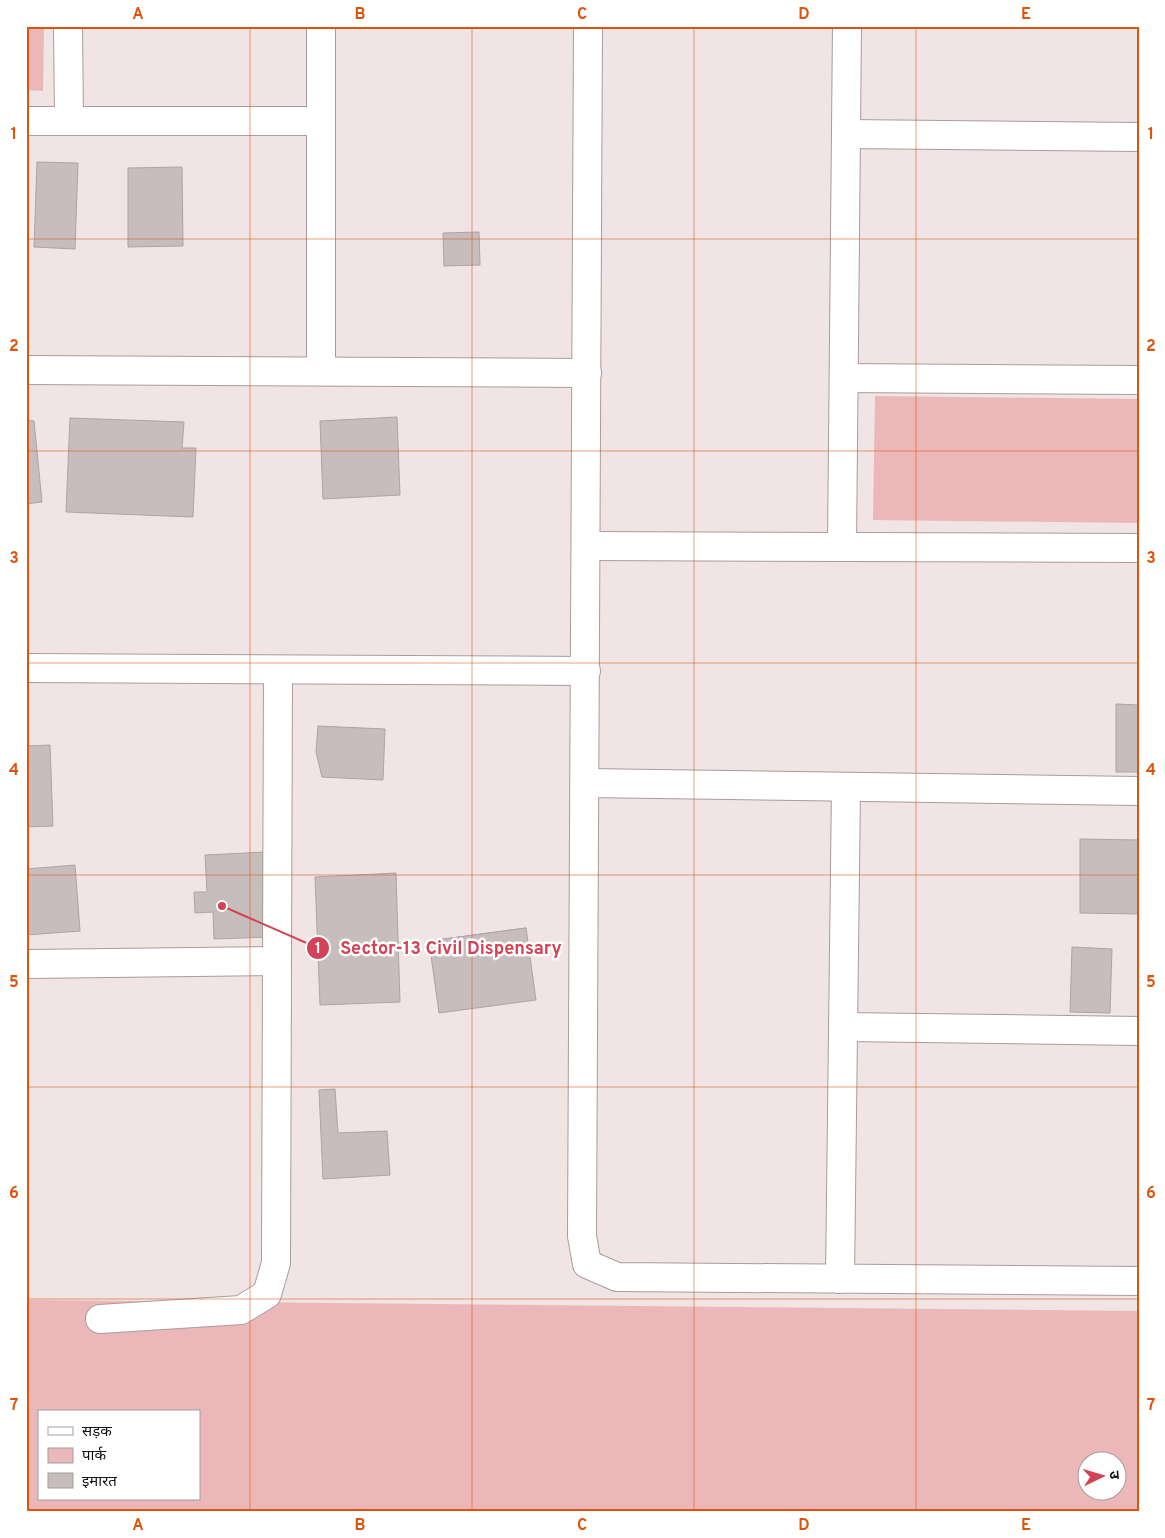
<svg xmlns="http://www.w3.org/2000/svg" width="1165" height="1538" font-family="Overpass,'Noto Sans Devanagari',sans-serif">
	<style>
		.green { fill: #ecb7b8; fill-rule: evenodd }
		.building { fill: #c8bdbd; stroke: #aea4a4 }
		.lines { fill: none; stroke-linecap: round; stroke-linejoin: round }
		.minor-casing { stroke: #a89d9d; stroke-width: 30 }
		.minor { stroke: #fff; stroke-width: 28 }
		.grid { fill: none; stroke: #dd550c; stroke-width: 1; stroke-opacity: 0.55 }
		.leader { fill: none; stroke: #d34255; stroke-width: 2 }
		.callout-dot { fill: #d34255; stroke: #fff; stroke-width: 2 }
		.mark-label { font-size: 15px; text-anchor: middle; font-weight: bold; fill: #fff }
		.callout-label { font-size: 18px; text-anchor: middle; font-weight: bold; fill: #d34255; stroke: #fff; stroke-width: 5; stroke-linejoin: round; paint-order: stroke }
		.neatline { fill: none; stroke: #dd550c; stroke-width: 2 }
		.grid-label { font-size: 16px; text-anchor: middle; font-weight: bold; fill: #dd550c }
	</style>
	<rect width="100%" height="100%" fill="#f0e4e4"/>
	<g class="green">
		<path d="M26 26H44L43 91 26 90Z"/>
		<path d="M875 396 1139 399V523L873 520Z"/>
		<path d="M26 1300 1139 1311V1512H26ZM39 1412H199V1499H39ZM1088 1460H1118V1490H1088Z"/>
	</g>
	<g class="building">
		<path d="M37 162 78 163 75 249 34 247Z"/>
		<path d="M182 167 183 246 128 247V168Z"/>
		<path d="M479 232 480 265 444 266 443 233Z"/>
		<path d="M397 417 400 495 323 499 320 421Z"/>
		<path d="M70 418 184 422 182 448H196L193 517 66 512Z"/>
		<path d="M26 420 34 421 42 502 26 504Z"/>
		<path d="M1116 704 1139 705V772H1116Z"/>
		<path d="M318 726 385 729 383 780 322 777 316 752Z"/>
		<path d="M50 745 53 826 26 827V746Z"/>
		<path d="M1080 839 1139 840V914L1080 913Z"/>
		<path d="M266 852 270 937 214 939 213 912 195 913 194 892H207L205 855Z"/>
		<path d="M75 865 80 931 26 935V869Z"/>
		<path d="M396 873 400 1002 320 1005 315 877Z"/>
		<path d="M526 928 463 993 429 941Z"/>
		<path d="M526 928 536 1000 439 1013 429 941Z"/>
		<path d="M1072 947 1112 949 1110 1013 1070 1012Z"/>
		<path d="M335 1089 338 1133 387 1131 390 1175 323 1179 319 1090Z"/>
	</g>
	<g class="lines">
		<defs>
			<g id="minor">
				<path d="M68 26 69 121"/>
				<path d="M321 26V371"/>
				<path d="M588 26 582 1236 587 1264 617 1277 1139 1281"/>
				<path d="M26 121H321"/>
				<path d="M846 134 1139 137"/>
				<path d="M26 370 587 373"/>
				<path d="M844 378 1139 380"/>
				<path d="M586 546 1139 548"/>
				<path d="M842 547 847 26"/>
				<path d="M26 668 586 671"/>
				<path d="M586 783 1139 791"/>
				<path d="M26 964 277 961"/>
				<path d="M843 1027 1139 1031"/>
				<path d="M840 1279 846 787"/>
				<path d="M100 1319 241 1310 267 1294 276 1263 278 670"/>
			</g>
		</defs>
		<use href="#minor" class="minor-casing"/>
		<use href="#minor" class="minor"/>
	</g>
	<path class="grid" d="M250 26V1512M472 26V1512M694 26V1512M916 26V1512M26 239H1139M26 451H1139M26 663H1139M26 875H1139M26 1087H1139M26 1299H1139"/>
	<path class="leader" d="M222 906L318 948"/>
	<g class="callout-dot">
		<circle cx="222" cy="906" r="5"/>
		<circle cx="318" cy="948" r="12"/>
	</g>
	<g class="mark-label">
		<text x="318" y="953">1</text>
	</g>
	<g class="callout-label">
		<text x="451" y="954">Sector-13 Civil Dispensary</text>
	</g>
	<rect width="1165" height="1538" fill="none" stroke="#ffffff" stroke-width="55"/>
	<rect x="38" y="1410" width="162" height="90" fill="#ffffff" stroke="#a1a0a0"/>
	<rect x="48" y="1427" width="25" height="8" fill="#ffffff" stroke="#a1a0a0"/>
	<text x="82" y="1436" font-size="15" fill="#151111">सड़क</text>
	<rect x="48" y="1448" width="25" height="15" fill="#ecb7b8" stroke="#a1a0a0"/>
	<text x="82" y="1460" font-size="15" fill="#151111">पार्क</text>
	<rect x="48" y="1473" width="25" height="15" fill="#c8bdbd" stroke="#a1a0a0"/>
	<text x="82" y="1486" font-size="15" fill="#151111">इमारत</text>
	<g transform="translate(1102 1476) rotate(85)"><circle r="24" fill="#ffffff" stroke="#a1a0a0"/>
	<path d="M0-4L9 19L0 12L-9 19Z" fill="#d34255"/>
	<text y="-8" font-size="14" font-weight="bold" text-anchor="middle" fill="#151111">उ</text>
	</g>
	<rect x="28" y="28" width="1110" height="1482" class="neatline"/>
	<g class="grid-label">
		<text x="138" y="19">A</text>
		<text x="360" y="19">B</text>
		<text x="582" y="19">C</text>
		<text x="804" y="19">D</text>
		<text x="1026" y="19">E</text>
		<text x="14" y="139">1</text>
		<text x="1151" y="139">1</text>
		<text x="14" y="351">2</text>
		<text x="1151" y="351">2</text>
		<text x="14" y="563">3</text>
		<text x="1151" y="563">3</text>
		<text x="14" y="775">4</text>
		<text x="1151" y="775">4</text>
		<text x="14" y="987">5</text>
		<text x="1151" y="987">5</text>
		<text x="14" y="1198">6</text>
		<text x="1151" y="1198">6</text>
		<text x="14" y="1410">7</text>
		<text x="1151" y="1410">7</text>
		<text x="138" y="1530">A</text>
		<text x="360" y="1530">B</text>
		<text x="582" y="1530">C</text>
		<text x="804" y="1530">D</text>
		<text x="1026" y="1530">E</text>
	</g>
</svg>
